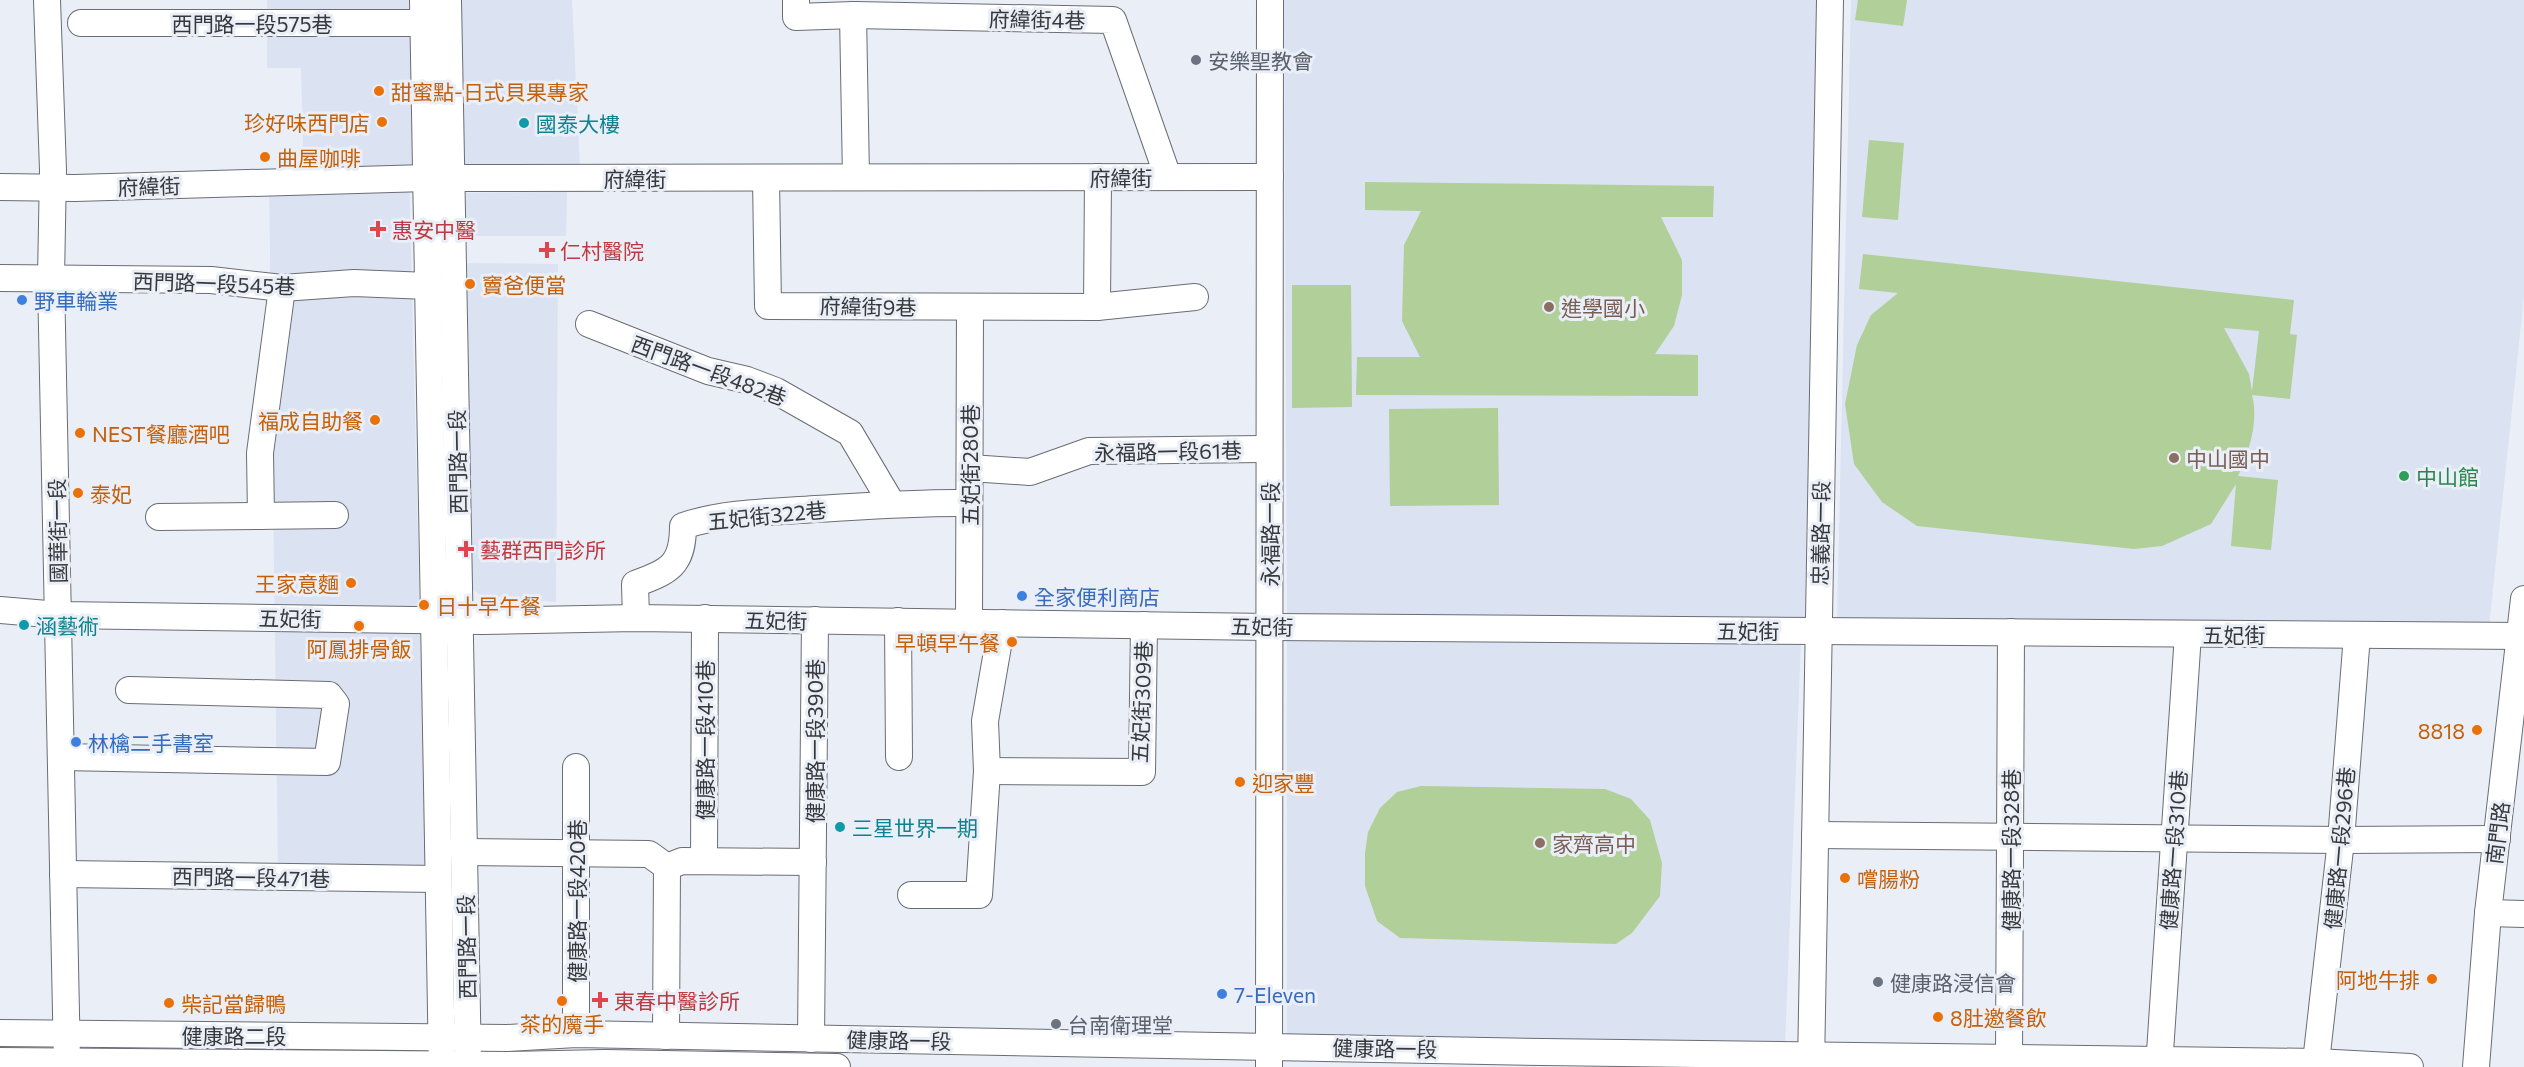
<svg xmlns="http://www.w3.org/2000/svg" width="2524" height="1067" font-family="Commissioner,'Noto Sans TC',sans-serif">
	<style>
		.built { fill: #dbe2f2 }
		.green { fill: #b1cf98; fill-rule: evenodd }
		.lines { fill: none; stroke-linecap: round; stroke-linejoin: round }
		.minor-casing { stroke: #6a6d74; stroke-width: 28 }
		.minor { stroke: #fff; stroke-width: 26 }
		.worship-dot { fill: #6b7280; stroke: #eaeef6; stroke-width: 2 }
		.food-dot { fill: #e8710a; stroke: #eaeef6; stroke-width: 2 }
		.culture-dot { fill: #0f9aa8; stroke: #eaeef6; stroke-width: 2 }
		.health-dot { fill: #e0444e; stroke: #eaeef6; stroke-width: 2 }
		.shop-dot { fill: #3f7fe0; stroke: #eaeef6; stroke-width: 2 }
		.education-dot { fill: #8d6e63; stroke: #eaeef6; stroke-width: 2 }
		.leisure-dot { fill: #2e9e5b; stroke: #eaeef6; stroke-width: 2 }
		.labels { text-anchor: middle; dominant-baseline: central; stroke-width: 6; stroke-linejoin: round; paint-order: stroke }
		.street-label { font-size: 21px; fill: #36383b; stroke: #eaeef6 }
		.worship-label { font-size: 21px; fill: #5b616d; stroke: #eaeef6; text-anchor: start }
		.food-label { font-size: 21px; fill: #c56008; stroke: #eaeef6; text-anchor: start }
		.culture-label { font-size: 21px; fill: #0d838f; stroke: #eaeef6; text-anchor: start }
		.health-label { font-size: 21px; fill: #be3a42; stroke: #eaeef6; text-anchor: start }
		.shop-label { font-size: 21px; fill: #366cbe; stroke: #eaeef6; text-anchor: start }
		.education-label { font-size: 21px; fill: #785e54; stroke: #eaeef6; text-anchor: start }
		.leisure-label { font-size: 21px; fill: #27864d; stroke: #eaeef6; text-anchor: start }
	</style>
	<rect width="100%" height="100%" fill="#eaeef6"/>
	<g class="built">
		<path d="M267 0H572L580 167 409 168 426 871H278L269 180H304L301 68H267Z"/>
		<path d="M1284 0H1818L1805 618 1287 614Z"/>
		<path d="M1851 0H2524V296L2489 627 1837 621Z"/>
		<path d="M567 192 566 236H465L466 193Z"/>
		<path d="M466 263 558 264 556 602 481 595 470 588Z"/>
		<path d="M1287 636 1801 641 1785 1045 1287 1036Z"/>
	</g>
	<g class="green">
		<path d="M1858 0H1907L1903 26 1855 20Z"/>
		<path d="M1869 140 1904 143 1898 220 1862 217Z"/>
		<path d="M1365 182 1714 186 1713 217H1661L1682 260V295L1674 326 1655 354 1698 355V396L1356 395 1357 357H1420L1402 321 1404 245 1421 211 1365 210Z"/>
		<path d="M1863 254 2294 300 2290 334 2297 335 2290 399 2252 395C2259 422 2249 451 2238 476L2278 480 2271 550 2231 546 2236 484 2211 524 2162 546 2134 549 1917 526 1882 502 1854 464 1845 404 1857 345 1871 315 1898 293 1859 289ZM2224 328 2259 331 2252 391 2249 374Z"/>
		<path d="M1292 285H1351L1352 407 1292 408Z"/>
		<path d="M1498 408 1499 505 1390 506 1389 409Z"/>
		<path d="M1421 786 1605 789 1631 799 1650 820 1662 863 1660 896 1632 933 1616 944 1400 938 1377 921 1365 886V853L1368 832 1380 808 1397 792Z"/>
	</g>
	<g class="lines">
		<defs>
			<g id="minor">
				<path d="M47 0 53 170 51 279 67 1062"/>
				<path d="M423 0 442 1067"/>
				<path d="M448 0 468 1067"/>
				<path d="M796 0V17L854 15 1113 20 1168 177"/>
				<path d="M853 15 856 177"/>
				<path d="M81 23H423"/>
				<path d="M766 178 768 306 1097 307 1195 297"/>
				<path d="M0 187 75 188 426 178 1270 177"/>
				<path d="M0 278 211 280 282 288 354 283 428 286"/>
				<path d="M1097 307 1098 177"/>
				<path d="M589 324 708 371 747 380 776 391 850 433 892 504"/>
				<path d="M970 468 1030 472 1089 451 1263 449"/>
				<path d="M261 516 260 453 282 288"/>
				<path d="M159 517 335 515"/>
				<path d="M0 610 59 615 483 621 636 618 1269 627 2524 636"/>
				<path d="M636 618 635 584C669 571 683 566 683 526 725 512 772 512 816 509 867 506 918 502 969 503"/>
				<path d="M898 621 899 757"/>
				<path d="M969 622 970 307"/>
				<path d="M2011 632 2009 1058 2012 1067"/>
				<path d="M61 757 327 762 336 704 329 695 129 690"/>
				<path d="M576 767V1034"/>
				<path d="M987 771 1142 772 1144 625"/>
				<path d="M1815 835 2341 840 2497 839"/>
				<path d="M464 852 649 854 667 867"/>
				<path d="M704 861 705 618"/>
				<path d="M667 867 682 861 813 862"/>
				<path d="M63 874 438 879"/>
				<path d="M911 895H979L987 771 985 721 1002 623"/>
				<path d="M2488 913 2524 914"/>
				<path d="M0 1033 507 1038 576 1034 1543 1052 2316 1062 2410 1067"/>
				<path d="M666 1036 667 867"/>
				<path d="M811 1039 815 620"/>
				<path d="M0 1061 507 1065 605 1063 837 1067"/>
				<path d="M2316 1062 2341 840 2357 635"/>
				<path d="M1269 1067 1270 0"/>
				<path d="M1811 1067 1830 0"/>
				<path d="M2159 1067 2188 634"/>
				<path d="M2476 1067 2488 913 2524 599"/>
			</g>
		</defs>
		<use href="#minor" class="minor-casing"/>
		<use href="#minor" class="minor"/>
	</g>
	<g class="worship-dot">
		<circle cx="1196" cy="60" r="6"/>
		<circle cx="1878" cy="982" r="6"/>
		<circle cx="1056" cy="1024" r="6"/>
	</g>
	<g class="food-dot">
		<circle cx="379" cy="91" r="6"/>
		<circle cx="382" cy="122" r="6"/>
		<circle cx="265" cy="157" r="6"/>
		<circle cx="470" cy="284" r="6"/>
		<circle cx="375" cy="420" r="6"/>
		<circle cx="80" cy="433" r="6"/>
		<circle cx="78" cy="493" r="6"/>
		<circle cx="351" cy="583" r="6"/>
		<circle cx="424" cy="605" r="6"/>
		<circle cx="359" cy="626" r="6"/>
		<circle cx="1012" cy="642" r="6"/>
		<circle cx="2477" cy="730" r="6"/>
		<circle cx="1240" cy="782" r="6"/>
		<circle cx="1845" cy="878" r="6"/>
		<circle cx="2432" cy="979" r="6"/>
		<circle cx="562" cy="1001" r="6"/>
		<circle cx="169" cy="1003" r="6"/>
		<circle cx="1938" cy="1017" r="6"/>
	</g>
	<g class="culture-dot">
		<circle cx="524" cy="123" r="6"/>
		<circle cx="24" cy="625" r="6"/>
		<circle cx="840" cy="827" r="6"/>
	</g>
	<g class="health-dot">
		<path d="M375 220h6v6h6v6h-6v6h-6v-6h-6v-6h6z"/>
		<path d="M544 241h6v6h6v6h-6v6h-6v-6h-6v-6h6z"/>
		<path d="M463 540h6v6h6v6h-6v6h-6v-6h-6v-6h6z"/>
		<path d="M597 991h6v6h6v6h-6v6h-6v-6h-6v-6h6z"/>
	</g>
	<g class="shop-dot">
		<circle cx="22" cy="300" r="6"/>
		<circle cx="1022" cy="596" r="6"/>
		<circle cx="76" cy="742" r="6"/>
		<circle cx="1222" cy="994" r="6"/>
	</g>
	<g class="education-dot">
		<circle cx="1549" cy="307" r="6"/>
		<circle cx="2174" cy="458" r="6"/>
		<circle cx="1540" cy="843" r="6"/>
	</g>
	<circle class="leisure-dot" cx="2404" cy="476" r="6"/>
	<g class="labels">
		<g class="street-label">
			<text transform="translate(1037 19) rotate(1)">府緯街4巷</text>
			<text x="252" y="23">西門路一段575巷</text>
			<text x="1121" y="177">府緯街</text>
			<text x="635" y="178">府緯街</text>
			<text transform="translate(149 186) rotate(-2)">府緯街</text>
			<text transform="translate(214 283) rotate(2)">西門路一段545巷</text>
			<text transform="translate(868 306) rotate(1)">府緯街9巷</text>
			<text transform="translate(709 370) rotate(20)">西門路一段482巷</text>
			<text transform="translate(1168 451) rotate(-1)">永福路一段61巷</text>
			<text transform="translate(457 462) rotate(-91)">西門路一段</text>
			<text transform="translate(969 465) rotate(-90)">五妃街280巷</text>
			<text transform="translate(767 515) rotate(-6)">五妃街322巷</text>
			<text transform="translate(57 531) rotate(-91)">國華街一段</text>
			<text transform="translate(1820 533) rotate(-89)">忠義路一段</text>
			<text transform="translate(1269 534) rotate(-90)">永福路一段</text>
			<text transform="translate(290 618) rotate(1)">五妃街</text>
			<text transform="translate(776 620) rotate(1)">五妃街</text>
			<text transform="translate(1262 626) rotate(1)">五妃街</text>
			<text x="1748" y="630">五妃街</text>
			<text x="2234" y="634">五妃街</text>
			<text transform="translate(1141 702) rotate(-88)">五妃街309巷</text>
			<text transform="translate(704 740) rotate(-90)">健康路一段410巷</text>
			<text transform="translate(814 741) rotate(-90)">健康路一段390巷</text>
			<text transform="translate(2497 833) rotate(-83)">南門路</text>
			<text transform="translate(2339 848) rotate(-85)">健康路一段296巷</text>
			<text transform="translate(2010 850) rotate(-90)">健康路一段328巷</text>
			<text transform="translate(2173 850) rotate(-86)">健康路一段310巷</text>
			<text transform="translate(251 877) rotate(1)">西門路一段471巷</text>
			<text transform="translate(576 901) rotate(-90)">健康路一段420巷</text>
			<text transform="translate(466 947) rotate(-91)">西門路一段</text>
			<text x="234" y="1035">健康路二段</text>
			<text transform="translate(899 1040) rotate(1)">健康路一段</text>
			<text transform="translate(1385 1048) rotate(1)">健康路一段</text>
		</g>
		<g class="worship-label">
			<text x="1208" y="60">安樂聖教會</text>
			<text x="1890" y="982">健康路浸信會</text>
			<text x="1068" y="1024">台南衛理堂</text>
		</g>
		<g class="food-label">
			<text x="391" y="91">甜蜜點-日式貝果專家</text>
			<text x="370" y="122" text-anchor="end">珍好味西門店</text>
			<text x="277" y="157">曲屋咖啡</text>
			<text x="482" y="284">竇爸便當</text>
			<text x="363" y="420" text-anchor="end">福成自助餐</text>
			<text x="92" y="433">NEST餐廳酒吧</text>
			<text x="90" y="493">泰妃</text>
			<text x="339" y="583" text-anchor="end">王家意麵</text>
			<text x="436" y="605">日十早午餐</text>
			<text x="1000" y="642" text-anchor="end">早頓早午餐</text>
			<text x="359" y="648" text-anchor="middle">阿鳳排骨飯</text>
			<text x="2465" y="730" text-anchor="end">8818</text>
			<text x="1252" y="782">迎家豐</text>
			<text x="1857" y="878">嚐腸粉</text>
			<text x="2420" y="979" text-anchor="end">阿地牛排</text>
			<text x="181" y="1003">柴記當歸鴨</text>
			<text x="1950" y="1017">8肚邀餐飲</text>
			<text x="562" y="1023" text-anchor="middle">茶的魔手</text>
		</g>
		<g class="culture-label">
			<text x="536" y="123">國泰大樓</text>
			<text x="36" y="625">涵藝術</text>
			<text x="852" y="827">三星世界一期</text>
		</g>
		<g class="health-label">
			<text x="392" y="229">惠安中醫</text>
			<text x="560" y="250">仁村醫院</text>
			<text x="480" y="549">藝群西門診所</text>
			<text x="614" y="1000">東春中醫診所</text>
		</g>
		<g class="shop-label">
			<text x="34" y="300">野車輪業</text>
			<text x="1034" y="596">全家便利商店</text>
			<text x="88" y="742">林檎二手書室</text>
			<text x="1234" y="994">7-Eleven</text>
		</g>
		<g class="education-label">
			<text x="1561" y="307">進學國小</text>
			<text x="2186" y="458">中山國中</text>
			<text x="1552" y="843">家齊高中</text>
		</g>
		<g class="leisure-label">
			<text x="2416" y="476">中山館</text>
		</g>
	</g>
</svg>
